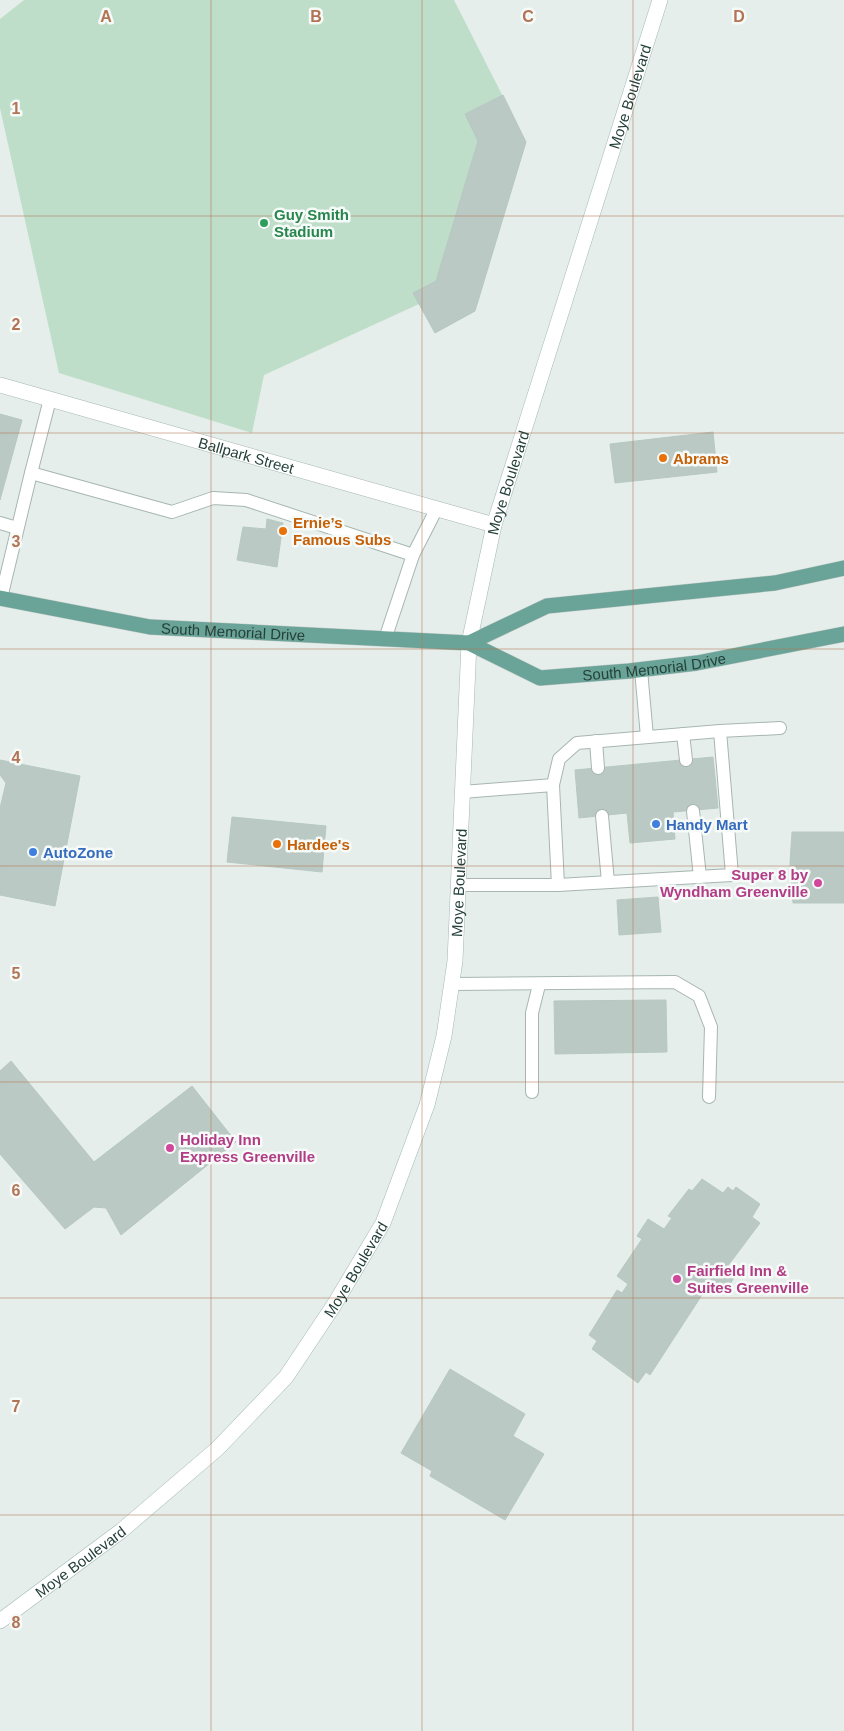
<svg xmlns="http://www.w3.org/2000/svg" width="844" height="1731" font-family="Helvetica,sans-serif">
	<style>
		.green { fill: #bfdec9 }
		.building { fill: #bac9c4; stroke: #b7c8c2 }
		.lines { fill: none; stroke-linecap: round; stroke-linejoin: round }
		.service-casing { stroke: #a7b6b2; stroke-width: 14 }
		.minor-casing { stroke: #a7b6b2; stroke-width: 16 }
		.secondary-casing { stroke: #a3bab3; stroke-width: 16 }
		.primary-casing { stroke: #c2cac8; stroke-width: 16 }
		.service { stroke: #fff; stroke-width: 12 }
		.minor { stroke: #fff; stroke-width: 15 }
		.secondary { stroke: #fff; stroke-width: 15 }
		.primary { stroke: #6aa397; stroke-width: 15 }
		.grid { fill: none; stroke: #b37455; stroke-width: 1; stroke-opacity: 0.55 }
		.leisure-dot { fill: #2e9e5b; stroke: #f6faf8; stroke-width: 2 }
		.food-dot { fill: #e8710a; stroke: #f6faf8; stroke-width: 2 }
		.shop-dot { fill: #3f7fe0; stroke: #f6faf8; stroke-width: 2 }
		.hotel-dot { fill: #d1479c; stroke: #f6faf8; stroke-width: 2 }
		.labels { text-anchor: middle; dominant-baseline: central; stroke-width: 5; stroke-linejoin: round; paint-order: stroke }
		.street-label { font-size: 15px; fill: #24403a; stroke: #f6faf8 }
		.leisure-label { font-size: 15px; font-weight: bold; fill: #27864d; stroke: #f6faf8; text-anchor: start }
		.food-label { font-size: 15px; font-weight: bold; fill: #c56008; stroke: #f6faf8; text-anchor: start }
		.shop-label { font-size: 15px; font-weight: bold; fill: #366cbe; stroke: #f6faf8; text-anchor: start }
		.hotel-label { font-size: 15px; font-weight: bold; fill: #b23c85; stroke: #f6faf8; text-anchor: start }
		.grid-label { font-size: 16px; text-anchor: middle; font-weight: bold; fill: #b37455; stroke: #f6faf8; stroke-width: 5; stroke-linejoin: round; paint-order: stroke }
	</style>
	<rect width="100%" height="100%" fill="#e5eeea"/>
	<path class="green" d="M24 0H454L526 142 475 311 435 333 419 304 264 375 252 433 59 373 0 108V19Z"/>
	<g class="building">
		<path d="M503 95 526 142 475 311 435 333 413 293 436 281 478 141 465 114Z"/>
		<path d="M0 414 22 420 0 500Z"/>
		<path d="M713 432 717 472 615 483 610 444Z"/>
		<path d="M267 519 283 523 277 567 237 560 243 527 266 529Z"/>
		<path d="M713 757 718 808 673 812 675 839 630 843 627 813 579 818 575 770Z"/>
		<path d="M0 760 80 776 55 906 0 895V808L6 783 0 775Z"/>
		<path d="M232 817 326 826 322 872 227 862Z"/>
		<path d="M792 832H844V903H793L790 863Z"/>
		<path d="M658 897 661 932 619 935 617 900Z"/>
		<path d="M666 1000 667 1052 555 1054 554 1001Z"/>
		<path d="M11 1061 94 1162 192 1086 236 1142 121 1235 106 1208 94 1207 65 1229 0 1154V1071Z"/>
		<path d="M702 1179 723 1193 728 1187 733 1191 736 1187 760 1204 752 1217 760 1223 724 1271 734 1278 725 1291 711 1281 650 1375 646 1372 638 1383 592 1349 597 1341 589 1335 617 1290 622 1293 628 1284 617 1276 642 1239 637 1236 648 1219 664 1229 672 1218 668 1216 689 1189 692 1191Z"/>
		<path d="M450 1369 525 1414 513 1436 544 1454 505 1520 430 1476 432 1471 401 1453Z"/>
	</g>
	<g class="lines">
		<defs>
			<g id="service">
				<path d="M31 473 50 399"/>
				<path d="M0 523 17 528"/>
				<path d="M413 555 437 508"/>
				<path d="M1 598 31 473 172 512 213 498 246 500 413 555 385 639"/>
				<path d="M641 670 647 737"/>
				<path d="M683 734 686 760"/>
				<path d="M596 741 598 768"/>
				<path d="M553 785 559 759 577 743 720 731"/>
				<path d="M693 811 700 877"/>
				<path d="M602 816 608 882"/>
				<path d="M458 885H558L553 785 462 792"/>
				<path d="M558 885 732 875 720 731 780 728"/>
				<path d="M452 984 675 982 699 996 711 1027 709 1097"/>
				<path d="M532 1092V1013L539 985"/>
			</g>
			<g id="minor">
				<path id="s1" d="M0 385 494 525"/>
			</g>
			<g id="secondary">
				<path id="s2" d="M0 1621 121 1531 217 1449 286 1377 334 1305 383 1223 427 1105 444 1036 455 961 469 643 494 525 660 0"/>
			</g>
			<g id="primary">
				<path id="s3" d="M0 598 150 627 469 643 540 678 629 671 697 663 844 634"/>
				<path d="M469 643 547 606 775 583 844 568"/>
			</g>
		</defs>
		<use href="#service" class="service-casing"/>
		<use href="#minor" class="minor-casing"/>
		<use href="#secondary" class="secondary-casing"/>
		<use href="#primary" class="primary-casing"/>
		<use href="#service" class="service"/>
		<use href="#minor" class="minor"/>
		<use href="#secondary" class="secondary"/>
		<use href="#primary" class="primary"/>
	</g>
	<path class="grid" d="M211 0V1731M422 0V1731M633 0V1731M0 216H844M0 433H844M0 649H844M0 866H844M0 1082H844M0 1298H844M0 1515H844"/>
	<circle class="leisure-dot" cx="264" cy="223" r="5"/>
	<g class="food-dot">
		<circle cx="663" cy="458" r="5"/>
		<circle cx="283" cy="531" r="5"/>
		<circle cx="277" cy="844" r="5"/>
	</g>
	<g class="shop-dot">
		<circle cx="656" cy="824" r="5"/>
		<circle cx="33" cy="852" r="5"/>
	</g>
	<g class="hotel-dot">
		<circle cx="818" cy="883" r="5"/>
		<circle cx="170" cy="1148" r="5"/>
		<circle cx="677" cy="1279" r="5"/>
	</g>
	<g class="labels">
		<g class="street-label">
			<text stroke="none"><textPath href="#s2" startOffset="1720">Moye Boulevard</textPath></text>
			<text stroke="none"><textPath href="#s1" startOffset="256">Ballpark Street</textPath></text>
			<text stroke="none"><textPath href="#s2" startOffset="1315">Moye Boulevard</textPath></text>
			<text stroke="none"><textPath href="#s3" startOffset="236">South Memorial Drive</textPath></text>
			<text stroke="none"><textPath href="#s3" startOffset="666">South Memorial Drive</textPath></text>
			<text stroke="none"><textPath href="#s2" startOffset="910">Moye Boulevard</textPath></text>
			<text stroke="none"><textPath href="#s2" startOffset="505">Moye Boulevard</textPath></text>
			<text stroke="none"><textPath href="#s2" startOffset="100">Moye Boulevard</textPath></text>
		</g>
		<g class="leisure-label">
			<text x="274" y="214">Guy Smith<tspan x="274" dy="17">Stadium</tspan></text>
		</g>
		<g class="food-label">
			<text x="673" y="458">Abrams</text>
			<text x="293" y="522">Ernie’s<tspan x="293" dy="17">Famous Subs</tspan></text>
			<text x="287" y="844">Hardee's</text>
		</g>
		<g class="shop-label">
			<text x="666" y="824">Handy Mart</text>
			<text x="43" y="852">AutoZone</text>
		</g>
		<g class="hotel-label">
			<text x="808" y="874" text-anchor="end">Super 8 by<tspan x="808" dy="17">Wyndham Greenville</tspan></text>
			<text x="180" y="1139">Holiday Inn<tspan x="180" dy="17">Express Greenville</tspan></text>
			<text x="687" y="1270">Fairfield Inn &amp;<tspan x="687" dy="17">Suites Greenville</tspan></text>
		</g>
	</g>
	<g class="grid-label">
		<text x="106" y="22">A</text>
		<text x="316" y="22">B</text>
		<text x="528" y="22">C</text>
		<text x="739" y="22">D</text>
		<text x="16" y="114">1</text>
		<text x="16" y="330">2</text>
		<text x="16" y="547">3</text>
		<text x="16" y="763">4</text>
		<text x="16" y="979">5</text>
		<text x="16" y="1196">6</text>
		<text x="16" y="1412">7</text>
		<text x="16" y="1628">8</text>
	</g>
</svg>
